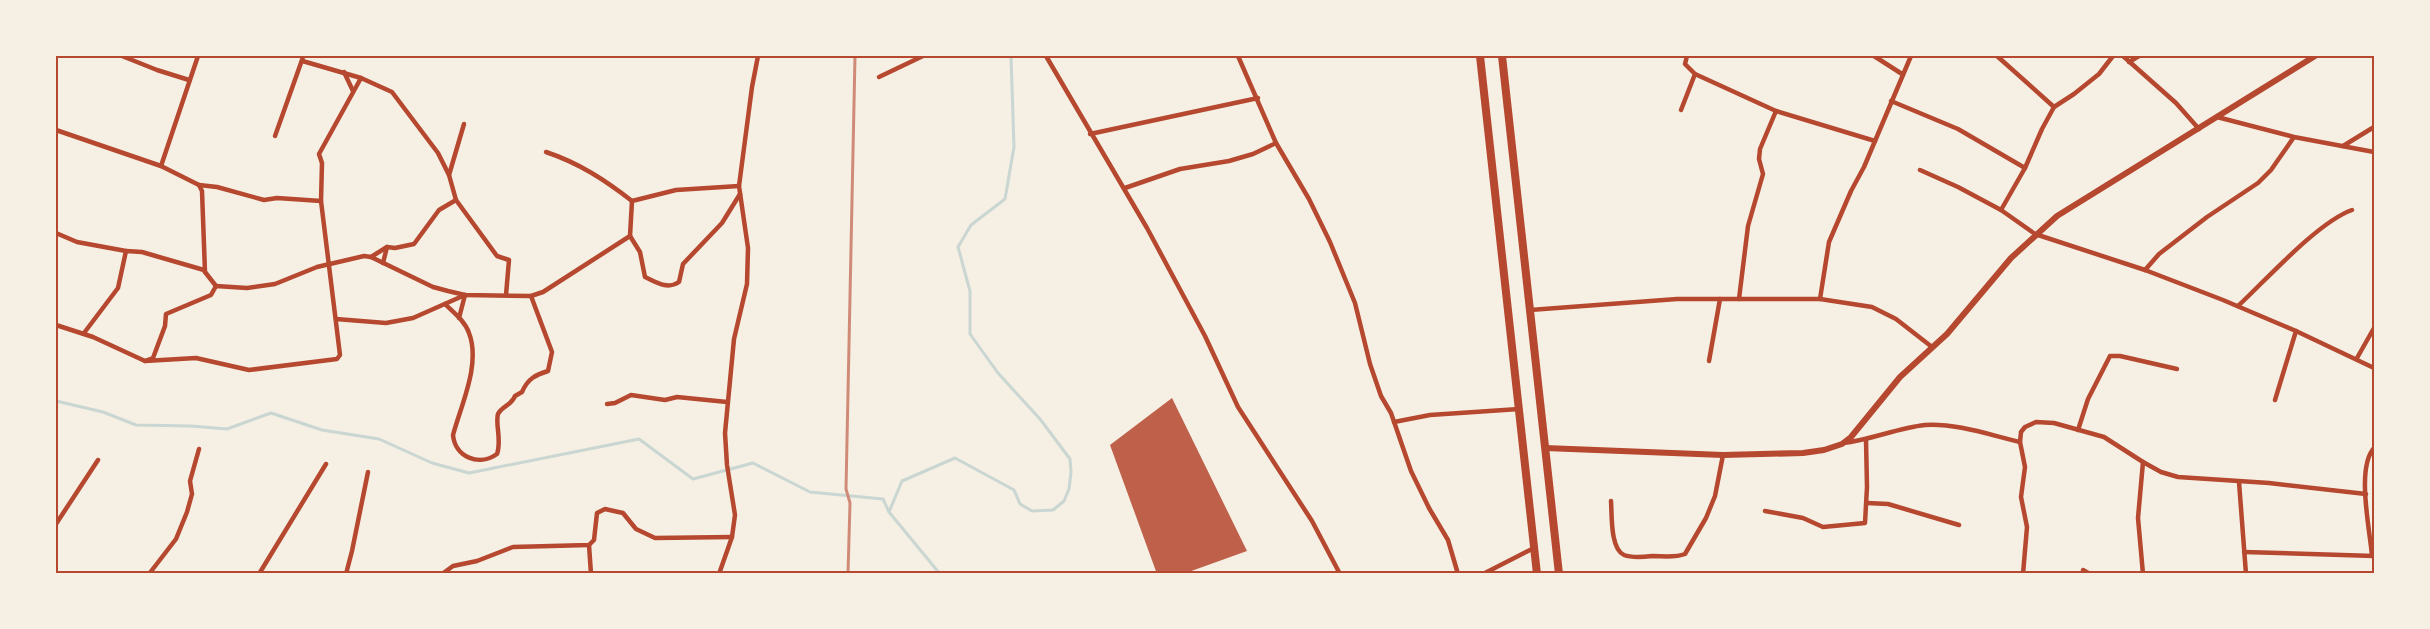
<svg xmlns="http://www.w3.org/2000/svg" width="2430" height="629" font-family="Manrope,sans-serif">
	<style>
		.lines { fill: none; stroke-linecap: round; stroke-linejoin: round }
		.stream { stroke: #c9d6d2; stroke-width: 3 }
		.building { fill: #bf614a }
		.minor { stroke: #b5482f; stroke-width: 4.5 }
		.tertiary { stroke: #b5482f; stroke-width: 6 }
		.primary { stroke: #b5482f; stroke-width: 8 }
		.rail { stroke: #cf8b77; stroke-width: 3 }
		.neatline { fill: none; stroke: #b5482f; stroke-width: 2 }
	</style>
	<rect width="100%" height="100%" fill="#f6efe4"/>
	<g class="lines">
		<g class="stream">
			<path d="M56 401 103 412 136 425 191 426 227 429 271 413 322 430 379 439 432 463 469 473 639 439 693 479 753 463 810 492 883 499 889 512"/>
			<path d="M940 574 889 512 902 481 955 458 1014 490 1020 504 1032 511 1053 510 1064 501 1069 489 1071 472 1070 459 1040 419 998 373 970 334V291L958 247 971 225 1005 199 1014 147 1011 56"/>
		</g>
	</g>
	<path class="building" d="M1172 398 1247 551 1183 574H1157L1110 445Z"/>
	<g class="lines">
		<g class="minor">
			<path d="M122 56 157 70 189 80"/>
			<path d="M303 56 302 61 306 62 361 78 392 92 438 153 449 175 456 200 497 256 509 260 506 295"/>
			<path d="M1046 56 1147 228 1205 336 1238 407 1312 521 1340 574"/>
			<path d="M1238 56 1276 143 1309 199 1330 242 1355 303 1370 364 1381 396 1391 413 1411 471 1429 508 1448 540 1458 574"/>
			<path d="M1874 56 1902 74"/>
			<path d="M1997 56 2054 107"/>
			<path d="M2123 56 2176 103 2199 129"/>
			<path d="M2129 62 2139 56"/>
			<path d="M344 72 353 91"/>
			<path d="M1695 74 1776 111 1875 141"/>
			<path d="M879 77 923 56"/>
			<path d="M1891 101 1958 129 2025 168"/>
			<path d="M1681 110 1695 74 1685 64 1687 56"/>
			<path d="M2217 117 2294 137 2374 152"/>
			<path d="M56 130 161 166 198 56"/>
			<path d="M1090 134 1258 98"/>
			<path d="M275 136 302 60"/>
			<path d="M2343 146 2374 127"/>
			<path d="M546 152C579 163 605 180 632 201"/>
			<path d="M161 166 199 185 202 191 205 272 216 286"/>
			<path d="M1920 170 1958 187 2001 210 2035 234 2145 270 2223 300 2296 331 2374 368"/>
			<path d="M449 175 464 124"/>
			<path d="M199 185 217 187 264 200 277 198 321 201"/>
			<path d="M1125 188 1180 169 1229 161 1253 154 1276 143"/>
			<path d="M2001 210 2025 168 2042 129 2054 107 2074 94 2099 74 2113 56"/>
			<path d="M56 233 77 242 126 251"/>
			<path d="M630 236 640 252 645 277C656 282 667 290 679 282L683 264 722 223 740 194"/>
			<path d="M371 257 387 247 395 248 414 244 439 210 456 200"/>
			<path d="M383 263 387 247"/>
			<path d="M2145 270 2159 254 2207 217 2258 183 2271 170 2294 137"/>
			<path d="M1739 299 1748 226 1763 174 1759 159 1760 149 1776 111"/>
			<path d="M1820 299 1829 242 1851 191 1864 167 1911 56"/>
			<path d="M445 304C453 312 465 321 469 333 481 364 461 405 453 435 455 457 479 467 497 454 502 440 495 424 498 414 502 406 512 405 515 396L522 392C528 378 536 375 548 371L552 352 531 296"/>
			<path d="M2238 306C2266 280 2318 222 2352 210"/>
			<path d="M1530 310 1677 299H1820L1872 307 1896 319 1932 347"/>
			<path d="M459 318 465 295"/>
			<path d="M336 319 386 323 413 318 465 295"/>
			<path d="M56 325 93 337 145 361 196 358 249 370 337 359 340 355 321 201 322 163 319 154 361 78"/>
			<path d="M84 333 118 288 126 251 142 252 204 270 205 272"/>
			<path d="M2357 358 2374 328"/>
			<path d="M145 361 153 358 165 326 166 314 211 295 216 286 247 288 275 284 317 267 364 256 371 257 433 287 448 291 465 295 531 296 543 292 630 236 632 201 676 190 739 186"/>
			<path d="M1709 361 1720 299"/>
			<path d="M2275 400 2296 331"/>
			<path d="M607 404 615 403 631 395 665 400 677 397 727 402"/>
			<path d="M1394 422 1430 415 1519 409"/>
			<path d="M2078 430 2088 399 2110 356H2120L2177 369"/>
			<path d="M1843 443C1871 440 1897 428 1925 425 1956 423 1990 435 2020 442"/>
			<path d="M2239 482 2246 574"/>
			<path d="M1611 501C1612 514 1610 549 1624 555 1632 558 1643 557 1652 556 1663 556 1675 558 1685 554L1706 518 1715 496 1723 455"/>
			<path d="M1867 503 1888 504 1959 525"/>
			<path d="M1765 511 1803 518 1823 527 1865 523 1867 487 1866 440"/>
			<path d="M56 524 98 460"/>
			<path d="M589 545 591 574"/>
			<path d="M2244 552 2374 556"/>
			<path d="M2372 556C2370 530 2356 468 2374 448"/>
			<path d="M2083 570 2090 574"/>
			<path d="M149 574 176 539 187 512 192 494 190 481 199 449"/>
			<path d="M259 574 326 464"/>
			<path d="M346 574 352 551 368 472"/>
			<path d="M442 574 453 566 477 561 513 547 589 545 594 540 597 513 605 509 623 513 636 529 655 538 732 537"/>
			<path d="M719 574 732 537 735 515 727 465 725 433 734 339 747 284 748 248 739 186 752 87 758 56"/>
			<path d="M1483 574 1534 548"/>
			<path d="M2023 574 2027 527 2021 497 2025 467 2020 442 2021 432 2025 427 2036 422 2054 423 2104 437 2143 462 2161 472 2178 477 2269 483 2366 494"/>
			<path d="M2143 574 2138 518 2143 462"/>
		</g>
		<path class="tertiary" d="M1545 448 1723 455 1803 453 1824 450 1842 444 1851 437 1900 377 1947 334 2011 258 2057 216 2315 56"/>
		<g class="primary">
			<path d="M1480 56 1537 574"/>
			<path d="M1502 56 1559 574"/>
		</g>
		<path class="rail" d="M848 574 850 503 846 489 855 56"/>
	</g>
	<rect width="2430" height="629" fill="none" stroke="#f6efe4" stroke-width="114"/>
	<rect x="57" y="57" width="2316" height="515" class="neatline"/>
</svg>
